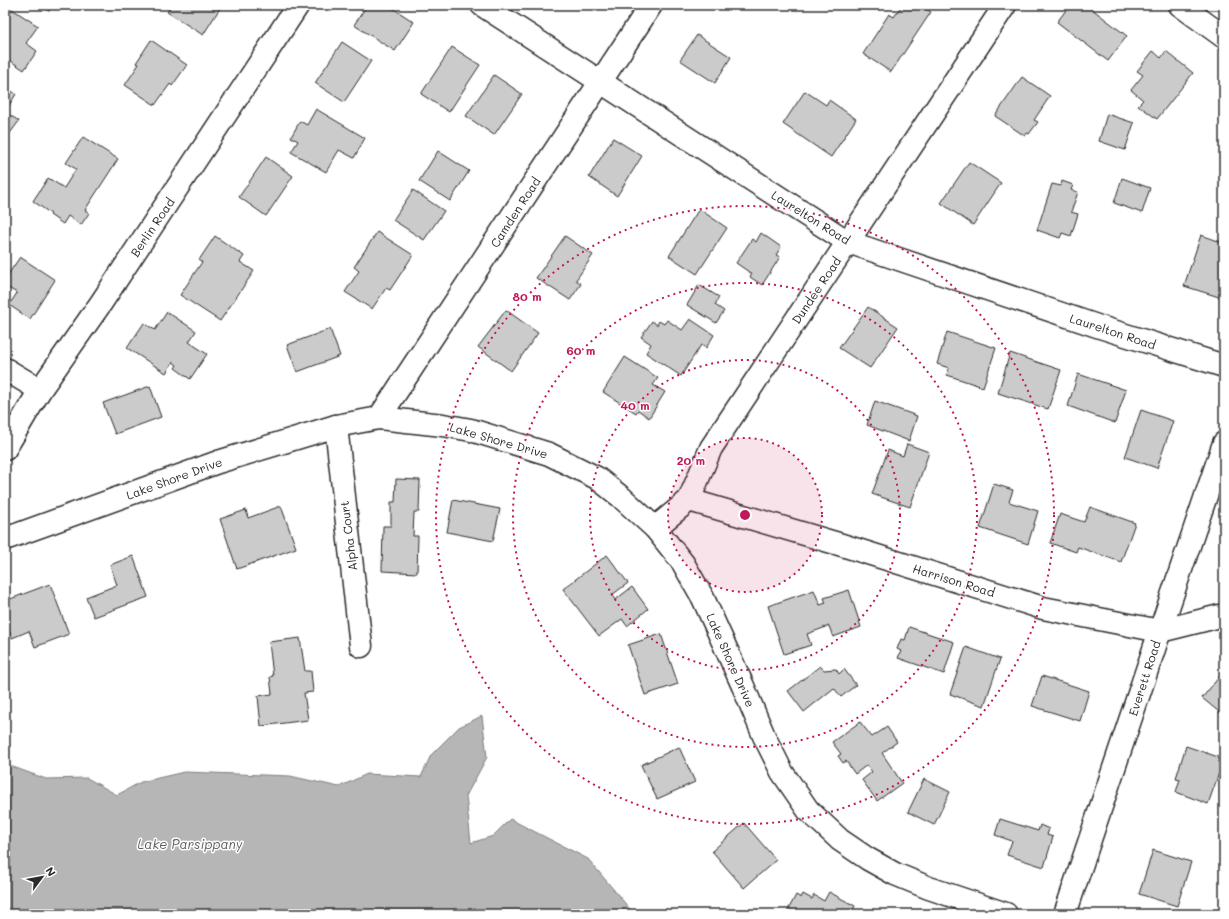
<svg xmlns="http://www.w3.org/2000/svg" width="1229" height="919" font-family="Mali,sans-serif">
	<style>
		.water { fill: #b6b6b6; stroke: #7e7e7e }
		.building { fill: #cbcbcb; stroke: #2b2b2b }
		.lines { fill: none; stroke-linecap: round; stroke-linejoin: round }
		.minor-casing { stroke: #2b2b2b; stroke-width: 25 }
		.minor { stroke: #fff; stroke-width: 22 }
		.ring { fill: none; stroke: #c2185b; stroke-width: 2; stroke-dasharray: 2 4 }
		.labels { text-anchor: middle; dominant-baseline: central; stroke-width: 3; stroke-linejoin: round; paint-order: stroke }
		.street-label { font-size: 12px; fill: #2b2b2b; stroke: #fff }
		.water-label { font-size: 13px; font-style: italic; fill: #5c5c5c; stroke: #fff }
		.centre { fill: #c2185b; stroke: #fff; stroke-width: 2 }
		.ring-label { font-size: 12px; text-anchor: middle; font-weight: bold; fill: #c2185b; stroke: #fff; stroke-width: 3; stroke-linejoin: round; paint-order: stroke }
	</style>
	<rect width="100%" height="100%" fill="#fff"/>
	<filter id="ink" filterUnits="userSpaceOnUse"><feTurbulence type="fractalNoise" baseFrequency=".025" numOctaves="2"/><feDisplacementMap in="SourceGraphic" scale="8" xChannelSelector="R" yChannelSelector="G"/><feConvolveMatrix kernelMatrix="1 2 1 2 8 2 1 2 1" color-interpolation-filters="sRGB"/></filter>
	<g filter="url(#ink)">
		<path class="water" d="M482 716 487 757 466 796 471 843 493 836 510 819 588 859 634 914H5V764L46 779 87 778 117 795 141 782 184 772 290 776 339 787 367 774 421 777 431 755 459 727Z"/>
		<g class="building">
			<path d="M39 5H52L49 11Z"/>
			<path d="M172 5H222L203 35 167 12Z"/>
			<path d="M367 5H388L414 22 395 51 354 25Z"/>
			<path d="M902 5H920L931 12 891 72 863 54 889 14 894 17Z"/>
			<path d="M1070 5H1087L1127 36 1108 61 1057 22Z"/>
			<path d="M12 9 38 26 26 43 37 51 24 70 5 57V20Z"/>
			<path d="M697 35 731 57 715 83 680 60Z"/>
			<path d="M151 40 187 65 172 86 170 84 155 105 125 85 139 64 136 63Z"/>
			<path d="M342 42 371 61 344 102 315 83Z"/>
			<path d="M452 47 480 65 449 112 421 94Z"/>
			<path d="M1153 51 1161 58 1166 51 1193 73 1157 119 1138 105 1143 100 1131 90 1143 75 1137 71Z"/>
			<path d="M494 75 522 94 494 135 466 116Z"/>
			<path d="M1022 77 1050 96 1034 120 1038 122 1029 134 1027 133 1025 136 995 116Z"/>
			<path d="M5 87 16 94 5 112Z"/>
			<path d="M805 91 826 105 829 100 856 119 831 157 783 124Z"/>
			<path d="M316 109 365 138 354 158 339 150 326 172 291 152 298 141 291 137 300 121 307 125Z"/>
			<path d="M5 112 19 121 8 136 5 134Z"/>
			<path d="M1107 114 1134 123 1125 150 1099 141Z"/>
			<path d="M83 137 118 159 85 210 89 213 81 225 68 216 63 224 50 215 51 214 33 201 48 178 64 188 76 169 66 163Z"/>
			<path d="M613 138 642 156 617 196 589 177Z"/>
			<path d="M438 151 469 171 450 201 419 181Z"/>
			<path d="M266 157 293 176 266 216 239 197Z"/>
			<path d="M969 162 1001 183 973 225 941 203Z"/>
			<path d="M1122 178 1150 188 1142 213 1114 203Z"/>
			<path d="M1062 181 1073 185 1071 190 1078 192 1071 212 1078 214 1071 236 1062 233 1060 238 1037 230 1052 184 1061 186Z"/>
			<path d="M413 190 444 211 424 240 393 220Z"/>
			<path d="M699 209 727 228 697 274 669 256Z"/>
			<path d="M377 232 413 255 390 290 386 288 372 309 345 292 359 271 354 267Z"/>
			<path d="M761 233 781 247 776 255 780 257 762 285 750 277 752 274 736 263 752 239 756 242Z"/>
			<path d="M1201 235 1224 243V281L1219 297 1184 286Z"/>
			<path d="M215 236 244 256 240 262 254 271 220 321 180 295 202 262 199 260Z"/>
			<path d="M565 236 593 255 576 280 581 284 570 300 536 278Z"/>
			<path d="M20 257 55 280 30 319 9 305 17 293 5 286V279Z"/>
			<path d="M699 285 719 297 715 305 724 311 716 323 687 305Z"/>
			<path d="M868 307 898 327 870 368 839 348Z"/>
			<path d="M506 310 538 333 511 371 478 347Z"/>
			<path d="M167 312 196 331 189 342 207 354 190 379 175 368 177 365 173 362 166 373 127 348 144 323 155 330Z"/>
			<path d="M690 319 714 335 706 348 701 345 681 376 646 353 651 344 641 337 652 321 657 325 659 321 664 324 667 320 682 330Z"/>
			<path d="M330 329 340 356 297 372 287 345Z"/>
			<path d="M947 332 996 348 983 387 947 375 949 368 937 364Z"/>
			<path d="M1010 353 1061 370 1048 409 998 393Z"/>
			<path d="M625 357 658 378 653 385 665 392 649 418 638 410 636 413 603 392Z"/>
			<path d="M1078 374 1126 390 1115 423 1068 406Z"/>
			<path d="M150 386 161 417 115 434 103 403Z"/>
			<path d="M875 401 917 416 909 441 867 425Z"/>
			<path d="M1141 410 1173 421 1157 468 1125 457Z"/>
			<path d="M907 444 929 452 910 507 872 494 888 450 903 456Z"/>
			<path d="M396 479 420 480 419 512H414L413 536H418L417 573 382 571 383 526H391V502H395Z"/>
			<path d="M994 484 1013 490 1009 502 1038 511 1028 544 980 528Z"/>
			<path d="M453 500 500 509 493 541 447 532Z"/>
			<path d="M281 506 296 548 237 569 220 519 246 510 248 518Z"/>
			<path d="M1090 507 1135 523 1121 562 1078 547 1076 552 1050 543 1060 514 1084 522Z"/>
			<path d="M607 555 628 583 612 595 615 600 632 587 648 609 627 626 622 619 599 636 563 589Z"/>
			<path d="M133 556 148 597 94 617 86 597 117 585 110 565Z"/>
			<path d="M50 584 69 634 35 647 29 631 12 638 5 620V601Z"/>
			<path d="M814 590 820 605 826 603 824 598 849 590 861 627 833 637 829 626 807 634 811 645 784 654 768 606Z"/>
			<path d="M909 627 954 642 944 674 898 658 901 651 897 649 901 639 905 640Z"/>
			<path d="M661 634 678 684 645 695 628 645Z"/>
			<path d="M300 638 305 671H311L313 692 304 693 308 720 261 726 258 696 272 694 270 677 273 676 269 642Z"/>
			<path d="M966 647 1000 659 984 706 950 694Z"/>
			<path d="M820 666 824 670 836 669 839 674 844 669 856 685 841 697 834 688 804 712 788 691Z"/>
			<path d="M1224 671V716L1202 698Z"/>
			<path d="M1042 676 1089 691 1080 721 1032 706Z"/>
			<path d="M860 722 872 737 887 727 897 742 882 753 902 783 877 801 862 780 872 772 867 765 855 774 846 761 843 763 838 756 841 754 832 742Z"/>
			<path d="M1186 746 1224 759 1208 804 1176 792 1180 779 1176 778Z"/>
			<path d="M679 747 695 782 657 799 641 765Z"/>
			<path d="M924 779 950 792 934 825 908 812Z"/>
			<path d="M1000 819 1038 831 1040 825 1049 829 1047 835 1053 837 1044 867 1007 855 1012 841 995 835Z"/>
			<path d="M744 823 776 860 744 888 712 851Z"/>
			<path d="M1153 850 1191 862 1177 906 1139 894Z"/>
			<path d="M829 892 855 906 851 914H786L796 895 801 898 803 894 812 899 814 895 824 901Z"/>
		</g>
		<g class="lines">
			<defs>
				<g id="minor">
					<path d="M482 5 848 242 1100 327 1224 366"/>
					<path d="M1180 5 1224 37"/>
					<path d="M5 369 40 390"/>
					<path d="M379 418 651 5"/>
					<path d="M336 426 361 646"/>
					<path d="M5 449 40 390 101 303 298 5"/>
					<path d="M689 500 842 545 1043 608 1160 631 1224 615"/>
					<path d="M655 528 689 500 711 448 1005 5"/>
					<path d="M5 539 218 462 336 426 379 418 443 425 471 430 549 454 597 478 621 497 655 528 683 563 703 598 743 686 764 736 782 772 808 810 840 840 868 859 895 874 929 888 1006 914"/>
					<path d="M1065 914 1160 631 1224 443"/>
				</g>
			</defs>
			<use href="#minor" class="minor-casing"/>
			<use href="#minor" class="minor"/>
		</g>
	</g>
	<circle cx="745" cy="515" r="77" fill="#c2185b" fill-opacity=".12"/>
	<g class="ring">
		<circle cx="745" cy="515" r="77"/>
		<circle cx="745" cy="515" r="155"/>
		<circle cx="745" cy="515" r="232"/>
		<circle cx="745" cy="515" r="309"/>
	</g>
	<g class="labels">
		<g class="street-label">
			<text transform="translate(515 212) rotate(-57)">Camden Road</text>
			<text transform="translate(811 217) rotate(32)">Laurelton Road</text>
			<text transform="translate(152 227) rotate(-56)">Berlin Road</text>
			<text transform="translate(816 290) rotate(-56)">Dundee Road</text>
			<text transform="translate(1113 331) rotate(18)">Laurelton Road</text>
			<text transform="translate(499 440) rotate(16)">Lake Shore Drive</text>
			<text transform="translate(174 478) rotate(-20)">Lake Shore Drive</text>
			<text transform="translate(348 536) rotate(-97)">Alpha Court</text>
			<text transform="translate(954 580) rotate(17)">Harrison Road</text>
			<text transform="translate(731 660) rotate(66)">Lake Shore Drive</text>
			<text transform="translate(1144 678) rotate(-72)">Everett Road</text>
		</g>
		<g class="water-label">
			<text x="190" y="843">Lake Parsippany</text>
		</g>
	</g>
	<circle cx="745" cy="515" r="6" class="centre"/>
	<g class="ring-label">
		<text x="527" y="301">80 m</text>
		<text x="581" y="355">60 m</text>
		<text x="635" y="410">40 m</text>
		<text x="691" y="465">20 m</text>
	</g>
	<rect width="1229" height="919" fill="none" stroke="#fff" stroke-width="20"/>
	<rect x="10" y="10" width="1209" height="899" fill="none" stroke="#2b2b2b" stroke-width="1.5" filter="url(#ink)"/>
	<g transform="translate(42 877) rotate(58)" stroke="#ffffff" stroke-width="3" paint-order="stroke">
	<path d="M0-3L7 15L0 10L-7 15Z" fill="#2b2b2b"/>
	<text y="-6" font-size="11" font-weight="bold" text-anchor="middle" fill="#2b2b2b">N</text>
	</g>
</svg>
